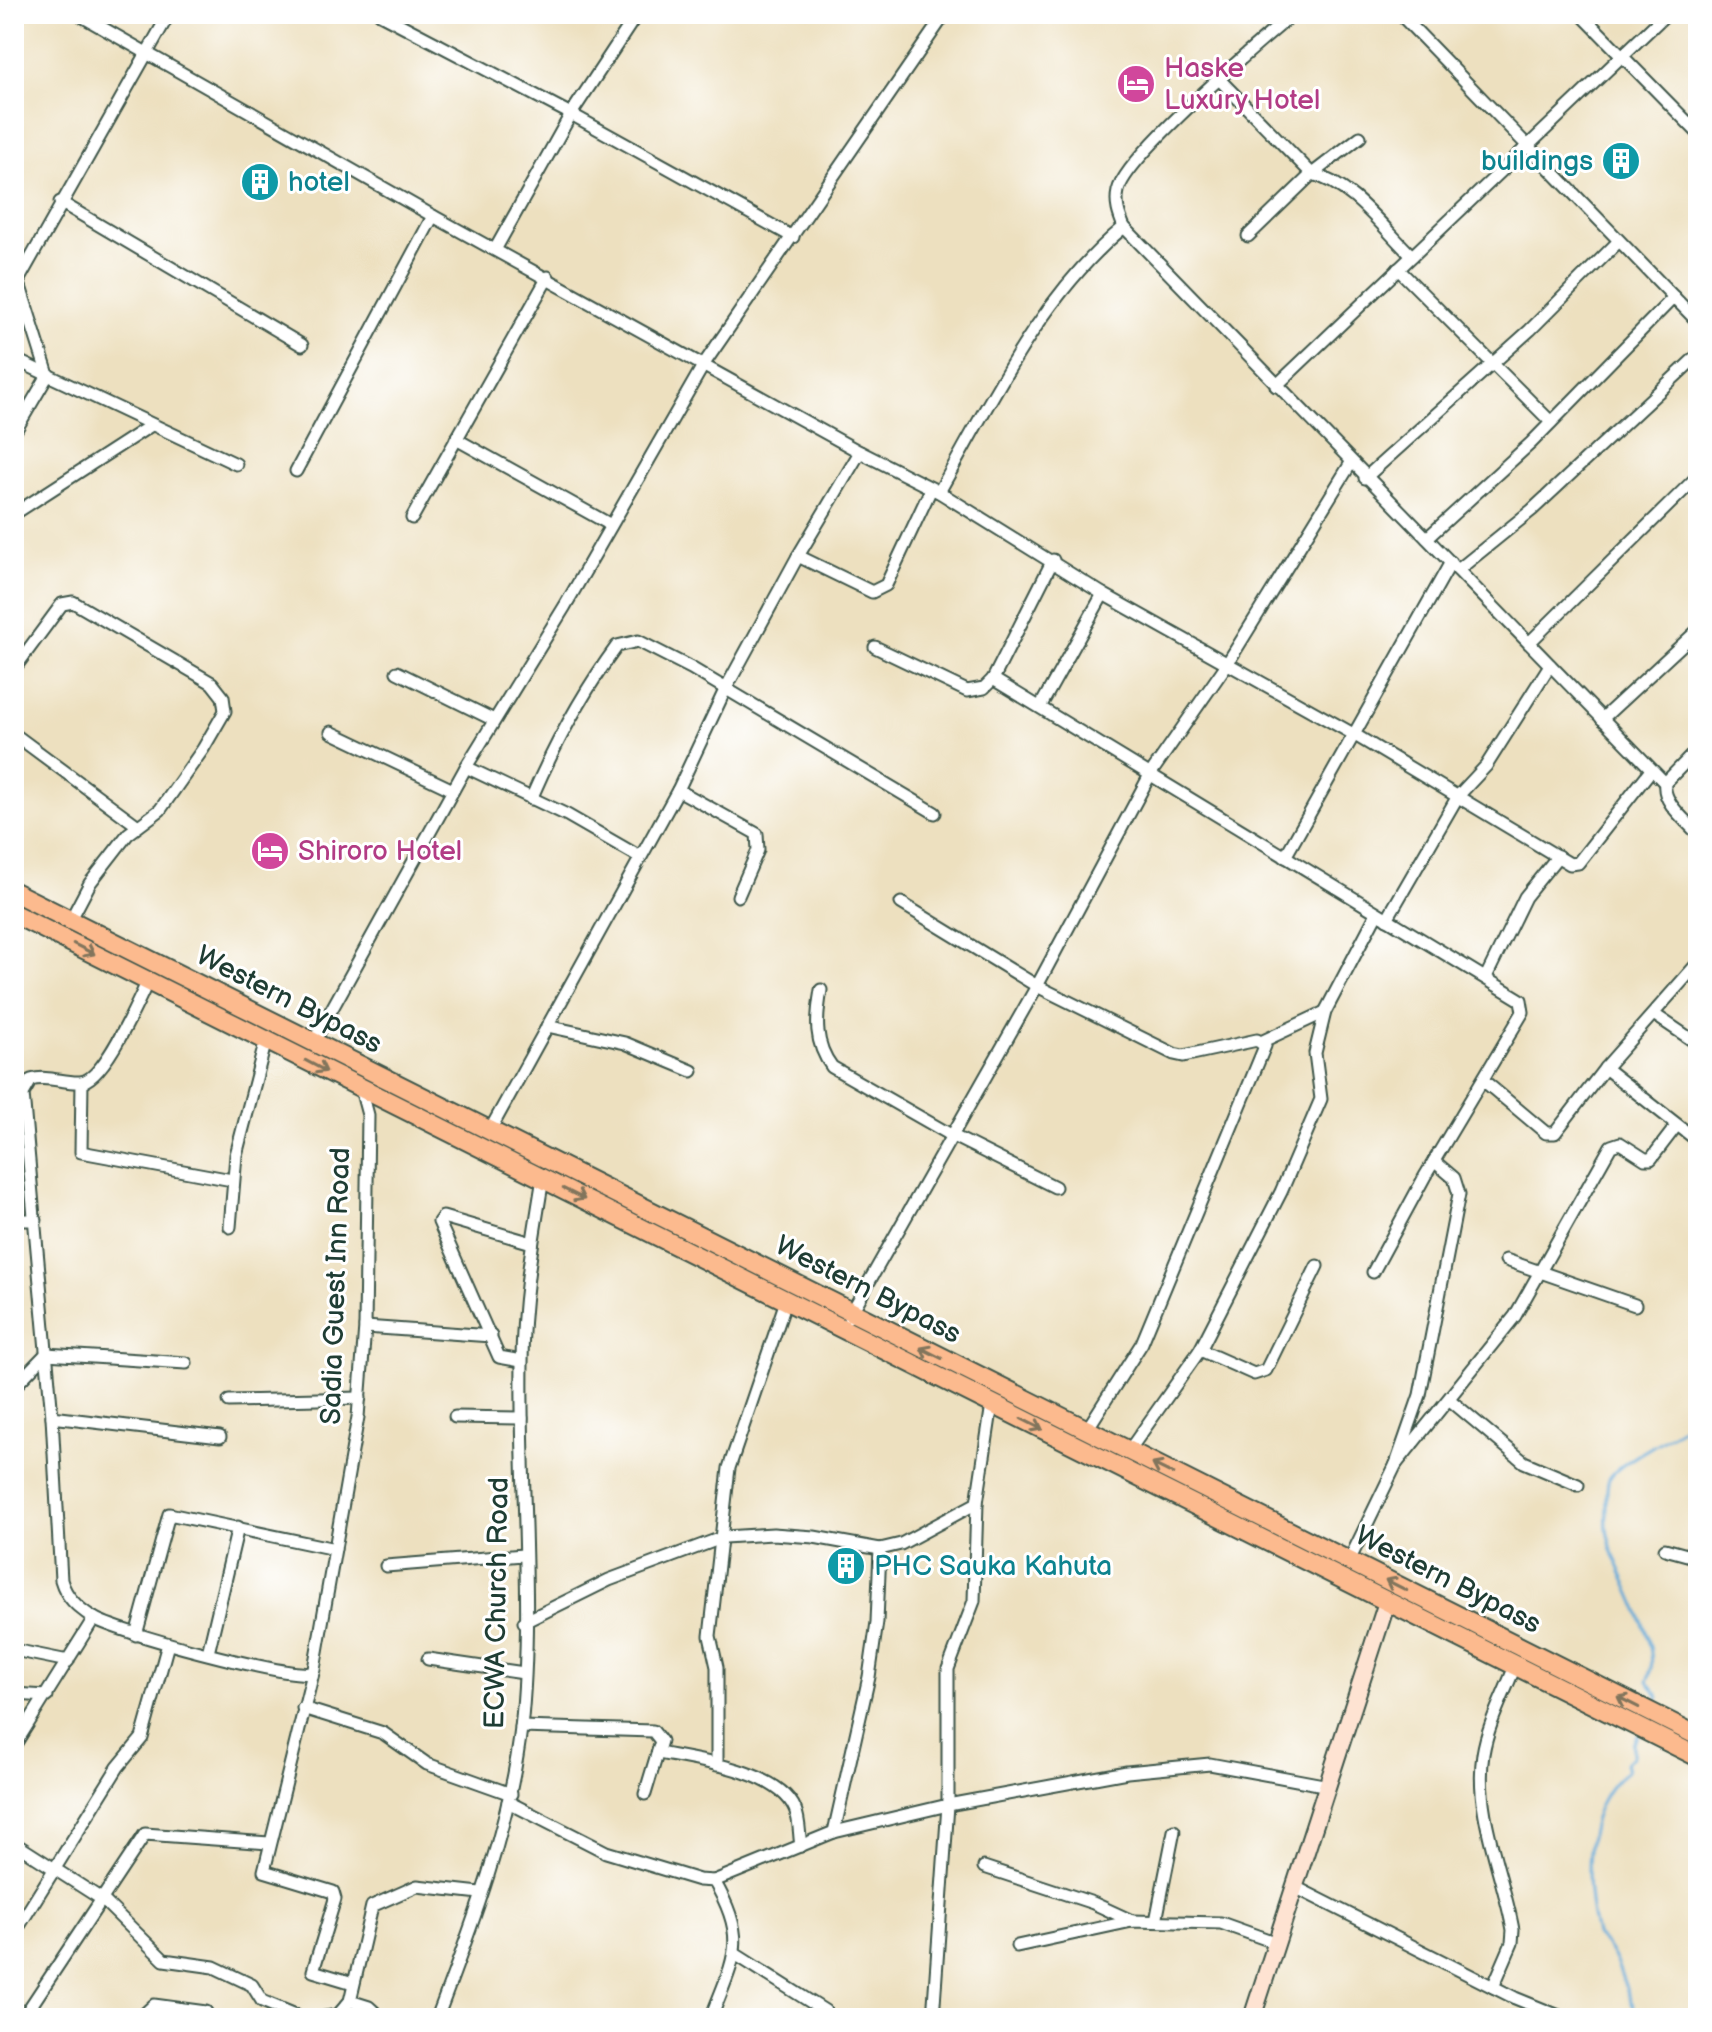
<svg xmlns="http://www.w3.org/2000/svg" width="1712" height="2032" font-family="'Balsamiq Sans',sans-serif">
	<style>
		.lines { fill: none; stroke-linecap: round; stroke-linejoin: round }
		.stream { stroke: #60a8d7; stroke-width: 3 }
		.street-casing { stroke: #3e5549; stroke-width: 15 }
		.secondary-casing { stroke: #3e5549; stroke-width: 20 }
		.primary-casing { stroke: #3e5549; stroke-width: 22 }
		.street { stroke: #fff; stroke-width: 11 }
		.secondary { stroke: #fee3d2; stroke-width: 16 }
		.primary { stroke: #fcba8e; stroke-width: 18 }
		.oneway { stroke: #82755c }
		.labels { text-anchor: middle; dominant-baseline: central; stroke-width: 6; stroke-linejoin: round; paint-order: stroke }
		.hotel-label { font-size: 28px; fill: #b23c85; stroke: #fff; text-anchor: start }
		.culture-label { font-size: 28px; fill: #0d838f; stroke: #fff; text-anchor: start }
		.street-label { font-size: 28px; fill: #1f3d34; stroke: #fff }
	</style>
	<rect width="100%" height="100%" fill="#fff"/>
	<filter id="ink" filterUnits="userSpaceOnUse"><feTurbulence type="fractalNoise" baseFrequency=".0125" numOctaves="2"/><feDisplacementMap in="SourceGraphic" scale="16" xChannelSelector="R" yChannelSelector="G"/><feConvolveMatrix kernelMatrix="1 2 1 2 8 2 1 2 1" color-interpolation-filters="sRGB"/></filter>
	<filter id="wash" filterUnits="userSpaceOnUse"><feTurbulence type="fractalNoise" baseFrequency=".006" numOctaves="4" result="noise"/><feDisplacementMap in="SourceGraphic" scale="32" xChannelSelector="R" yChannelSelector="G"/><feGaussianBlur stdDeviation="1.8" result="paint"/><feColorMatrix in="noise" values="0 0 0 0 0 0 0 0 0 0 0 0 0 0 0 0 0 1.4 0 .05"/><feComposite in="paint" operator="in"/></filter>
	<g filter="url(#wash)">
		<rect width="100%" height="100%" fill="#ede0bf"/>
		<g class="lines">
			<g class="stream">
				<path d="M1654 1706 1659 1697 1648 1681C1666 1641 1612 1571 1607 1529 1606 1521 1607 1512 1607 1504 1607 1496 1606 1486 1609 1479 1620 1459 1679 1437 1698 1413"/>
				<path d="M1639 1734 1633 1744V1756L1625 1764 1627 1771C1580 1804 1584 1885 1596 1935 1622 1956 1622 1991 1640 2018"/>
			</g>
		</g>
	</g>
	<g filter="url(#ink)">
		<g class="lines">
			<defs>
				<g id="street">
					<path d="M78 14 433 216 860 452 939 492 1103 594 1355 735 1570 864 1578 863 1651 770"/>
					<path d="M380 14 571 114 793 237"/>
					<path d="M1293 14C1260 42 1125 157 1118 191 1115 204 1119 215 1124 227L1665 783"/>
					<path d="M1400 14 1698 322"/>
					<path d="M1581 14 1698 133"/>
					<path d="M1218 78 1312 174C1352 184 1383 228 1412 256"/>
					<path d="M60 202 302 345"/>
					<path d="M1248 236 1312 174 1360 137"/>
					<path d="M496 248 571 114 637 14"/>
					<path d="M1398 269 1551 422"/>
					<path d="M14 288 169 14"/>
					<path d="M14 359 236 464"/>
					<path d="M1276 386 1666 14"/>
					<path d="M14 433 48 375 18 280"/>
					<path d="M456 439 611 525"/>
					<path d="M296 471 433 216"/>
					<path d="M1365 478 1530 330 1619 241"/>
					<path d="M939 492C992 399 1041 296 1124 227"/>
					<path d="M14 514 150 426"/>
					<path d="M412 518 548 277"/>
					<path d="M1427 538 1531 443 1674 297"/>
					<path d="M798 556 872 592 886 585 931 489"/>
					<path d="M1458 570 1532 510 1698 355"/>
					<path d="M1529 643 1698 476"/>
					<path d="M875 647 967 691 984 688 993 679 1521 1000 1523 1012 1425 1176 1373 1272"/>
					<path d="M14 669 62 604 73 602 212 683 223 697 225 711 203 749 160 810 128 834 90 883 70 921"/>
					<path d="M397 672 494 720"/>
					<path d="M993 679 1053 560"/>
					<path d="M1040 707 1103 594"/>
					<path d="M1602 719 1698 630"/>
					<path d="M331 732 453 790"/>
					<path d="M14 734 138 826"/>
					<path d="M1698 749 1665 783C1662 803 1686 820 1698 834"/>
					<path d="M466 767 567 815 640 857"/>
					<path d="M678 790 757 834 758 850 738 896"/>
					<path d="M531 799C554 746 583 692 617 646L638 641 691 668 935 813"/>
					<path d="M1285 857 1451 562"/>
					<path d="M901 903 1037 986 1174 1054 1183 1056 1257 1040 1265 1046 1142 1343 1086 1431"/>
					<path d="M1387 919 1458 796 1486 766 1550 665"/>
					<path d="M1486 977 1525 897 1558 856"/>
					<path d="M148 981C137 1003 104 1081 80 1082 64 1083 47 1075 31 1080L23 1094 52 1417 61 1580C66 1597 77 1607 92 1617 115 1632 287 1678 311 1673"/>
					<path d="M821 990C816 1019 814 1043 832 1067L951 1135 1055 1187"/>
					<path d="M1655 1015 1698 1044"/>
					<path d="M547 1026 625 1043 692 1071"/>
					<path d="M1263 1041 1325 1012"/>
					<path d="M313 1043 466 767 565 606 704 364 945 14"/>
					<path d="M1605 1068 1698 1141"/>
					<path d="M1484 1081 1546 1133H1555L1605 1068 1698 963"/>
					<path d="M82 1082 81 1152 232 1180"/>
					<path d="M489 1132 678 790 725 690 798 556 860 452"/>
					<path d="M1434 1161 1454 1178 1459 1194 1420 1395 1396 1464 1515 1316 1611 1146 1620 1143 1645 1159H1651L1677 1125"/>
					<path d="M14 1220H36"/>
					<path d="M230 1227 236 1155 266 1040"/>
					<path d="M1506 1260 1635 1305"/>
					<path d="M849 1317 1037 986 1151 773 1227 664 1351 463"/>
					<path d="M365 1327 491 1336"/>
					<path d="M1200 1350 1254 1374 1266 1370 1317 1266"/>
					<path d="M521 1361 499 1357 439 1222 443 1217 532 1243"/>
					<path d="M14 1387 46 1354 186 1363"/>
					<path d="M1450 1400 1524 1462 1578 1485"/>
					<path d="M229 1401 360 1398"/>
					<path d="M52 1417 220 1437"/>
					<path d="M455 1417 522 1418"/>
					<path d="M1128 1452 1200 1350 1281 1192 1321 1099 1315 1053 1325 1012 1377 913"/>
					<path d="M1665 1549 1698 1558"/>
					<path d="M1349 1561 1396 1464"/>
					<path d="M386 1566 523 1555"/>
					<path d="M524 1622 609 1580 724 1537 773 1534 814 1537 880 1549 901 1544 977 1503 992 1404"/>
					<path d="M136 1635 169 1514 335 1549"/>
					<path d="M14 1650 68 1661"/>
					<path d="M208 1653 238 1527"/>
					<path d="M428 1659 524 1673"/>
					<path d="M14 1694 47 1696"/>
					<path d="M303 1708 383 1733 427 1764 511 1794"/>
					<path d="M521 1727 653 1731 661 1741 645 1794"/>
					<path d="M14 1746 94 1618"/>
					<path d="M658 1753C694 1760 779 1770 795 1809 800 1820 799 1835 801 1846"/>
					<path d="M717 1765V1667L710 1636 729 1468 786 1301"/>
					<path d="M508 1802 606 1852 699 1880 714 1881 834 1832 948 1805 1127 1772 1210 1764 1329 1786"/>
					<path d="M834 1832 869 1677 877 1622 880 1549"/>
					<path d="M14 1843 103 1900 164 1960 214 1967 252 1985 262 2001 303 2018H315"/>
					<path d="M984 1867 1093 1903 1132 1921"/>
					<path d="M1295 1887 1515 1998 1564 2018"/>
					<path d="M1156 1921 1174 1831"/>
					<path d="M14 1934 118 1767 142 1738 168 1644"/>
					<path d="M1017 1946 1132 1921 1221 1923 1277 1943"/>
					<path d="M735 1954 825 2011 828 2018"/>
					<path d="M353 1983 313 1971 335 1899 333 1892 264 1871 314 1669 358 1417 365 1327 368 1115 361 1089"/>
					<path d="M1493 1987 1512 1943 1513 1930C1503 1874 1474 1812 1483 1754 1488 1723 1504 1695 1515 1666"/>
					<path d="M350 2001 369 2007 381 2018"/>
					<path d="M23 2018 145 1834 269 1843"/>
					<path d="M140 2018 154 2005 206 2012 209 2018"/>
					<path d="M320 2018 338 2015 350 2001 372 1906 417 1886 480 1893"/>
					<path d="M437 2018C472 1926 510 1826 521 1728 534 1608 520 1485 522 1364 522 1302 533 1239 543 1178"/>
					<path d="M711 2018C734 1958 749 1940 714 1881"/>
					<path d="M933 2018 948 1805V1669L974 1601 977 1503"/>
				</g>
				<path id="secondary" d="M1252 2018 1387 1602"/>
				<g id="primary">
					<path d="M14 892 1698 1736"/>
					<path d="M14 914 1698 1757"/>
				</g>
			</defs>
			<use href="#street" class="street-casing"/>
			<use href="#secondary" class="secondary-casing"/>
			<use href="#primary" class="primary-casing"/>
			<use href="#street" class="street"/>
			<use href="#secondary" class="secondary"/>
			<use href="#primary" class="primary"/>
		</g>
		<defs><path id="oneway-shaft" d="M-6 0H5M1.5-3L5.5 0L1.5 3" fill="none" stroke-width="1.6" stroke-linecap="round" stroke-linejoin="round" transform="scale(2)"/></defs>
		<g class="oneway">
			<use href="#oneway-shaft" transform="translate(84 949) rotate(27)"/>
			<use href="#oneway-shaft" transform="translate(316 1066) rotate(28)"/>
			<use href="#oneway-shaft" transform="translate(574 1194) rotate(27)"/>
			<use href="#oneway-shaft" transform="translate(931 1353) rotate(-153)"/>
			<use href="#oneway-shaft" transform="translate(1032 1424) rotate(27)"/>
			<use href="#oneway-shaft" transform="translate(1163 1469) rotate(-154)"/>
			<use href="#oneway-shaft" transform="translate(1396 1585) rotate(-153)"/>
			<use href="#oneway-shaft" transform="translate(1628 1702) rotate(-153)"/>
		</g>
	</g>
	<defs>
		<symbol id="hotel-disc" viewBox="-11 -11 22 22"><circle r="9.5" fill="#d1479c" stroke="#fff"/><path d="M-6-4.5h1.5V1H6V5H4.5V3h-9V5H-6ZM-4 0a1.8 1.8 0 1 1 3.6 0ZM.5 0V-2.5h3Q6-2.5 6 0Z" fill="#fff"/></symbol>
		<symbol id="building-disc" viewBox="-11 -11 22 22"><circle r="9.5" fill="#0f9aa8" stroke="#fff"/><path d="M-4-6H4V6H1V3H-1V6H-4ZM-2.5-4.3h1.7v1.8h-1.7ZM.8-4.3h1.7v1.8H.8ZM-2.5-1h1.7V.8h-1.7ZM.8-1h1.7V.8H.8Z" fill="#fff"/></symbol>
	</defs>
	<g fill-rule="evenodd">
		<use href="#hotel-disc" x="1114" y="62" width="44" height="44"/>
		<use href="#building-disc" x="1599" y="139" width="44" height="44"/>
		<use href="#building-disc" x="238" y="160" width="44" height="44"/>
		<use href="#hotel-disc" x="248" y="829" width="44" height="44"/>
		<use href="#building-disc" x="824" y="1544" width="44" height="44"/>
	</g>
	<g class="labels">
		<g class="hotel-label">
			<text x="1164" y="68">Haske<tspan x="1164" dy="32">Luxury Hotel</tspan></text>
			<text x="298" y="851">Shiroro Hotel</text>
		</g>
		<g class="culture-label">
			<text x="1593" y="161" text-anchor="end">buildings</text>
			<text x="288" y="182">hotel</text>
			<text x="874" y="1566">PHC Sauka Kahuta</text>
		</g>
		<g class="street-label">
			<text transform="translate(289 1000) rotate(27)">Western Bypass</text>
			<text transform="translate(336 1286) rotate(-88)">Sadia Guest Inn Road</text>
			<text transform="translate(868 1290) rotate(27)">Western Bypass</text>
			<text transform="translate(1448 1580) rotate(27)">Western Bypass</text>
			<text transform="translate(497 1603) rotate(-89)">ECWA Church Road</text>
		</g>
	</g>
	<rect width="1712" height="2032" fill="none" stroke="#fff" stroke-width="48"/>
</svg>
